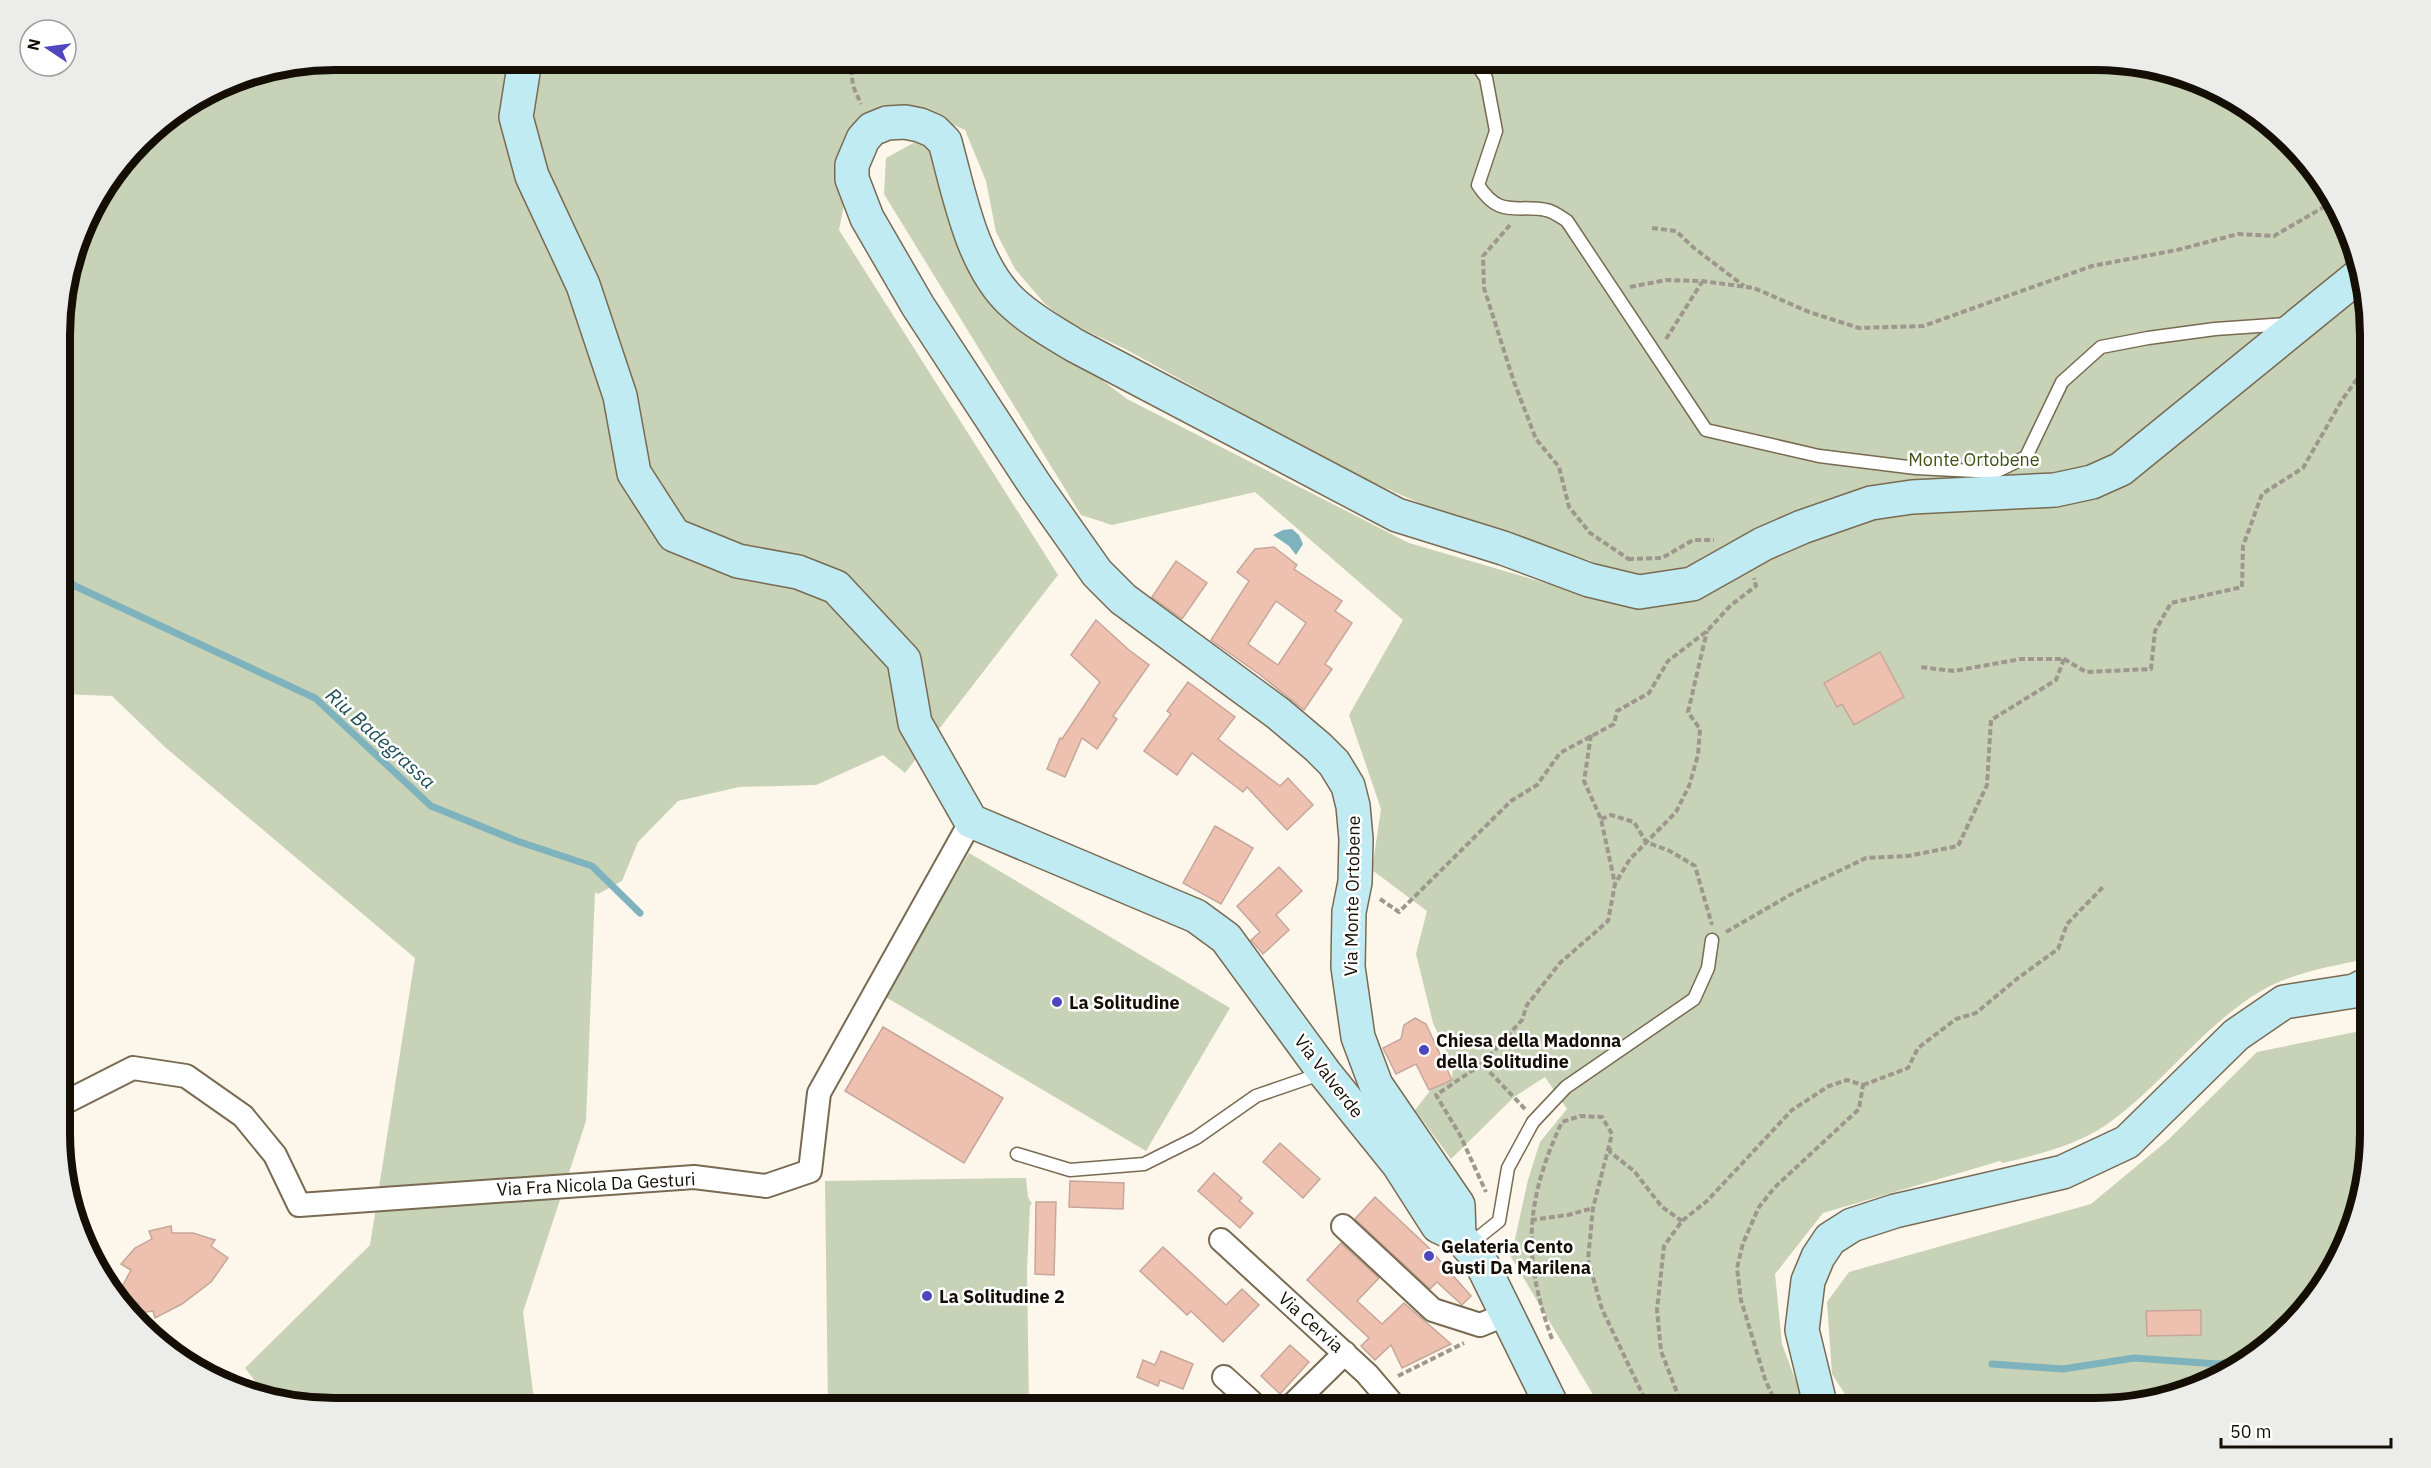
<svg xmlns="http://www.w3.org/2000/svg" width="2431" height="1468" font-family="'IBM Plex Sans',sans-serif">
	<style>
		.green { fill: #c7d2b6 }
		.water { fill: #7eb3bd }
		.lines { fill: none; stroke-linecap: round; stroke-linejoin: round }
		.stream { stroke: #7eb3bd; stroke-width: 7 }
		.building { fill: #edc0af; stroke: #c7a79b; stroke-width: 1.5; fill-rule: evenodd }
		.lane-casing { stroke: #796a52; stroke-width: 15 }
		.street-casing { stroke: #796a52; stroke-width: 26 }
		.secondary-casing { stroke: #796a52; stroke-width: 36 }
		.path { stroke: #9d978d; stroke-width: 4; stroke-dasharray: 6 3; stroke-linecap: butt }
		.lane { stroke: #fff; stroke-width: 12 }
		.street { stroke: #fff; stroke-width: 22 }
		.secondary { stroke: #c0ebf2; stroke-width: 33 }
		.poi-dot { fill: #4e47be; stroke: #fff; stroke-width: 2 }
		.labels { text-anchor: middle; dominant-baseline: central; stroke-width: 5; stroke-linejoin: round; paint-order: stroke }
		.park-label { font-size: 18px; fill: #3e5013; stroke: #fff }
		.street-label { font-size: 18px; fill: #140e05; stroke: #fff }
		.poi-label { font-size: 18px; font-weight: bold; fill: #140e05; stroke: #fff; text-anchor: start }
		.water-label { font-size: 20px; font-style: italic; fill: #1e4d55; stroke: #fff }
		.rim { fill: none; stroke: #140e05; stroke-width: 8 }
	</style>
	<rect width="100%" height="100%" fill="#fdf6eb"/>
	<g class="green">
		<path d="M336 60H2095L2167 69 2233 97 2325 183 2356 248 2370 318V956L2365 959C2330 967 2293 972 2261 991 2203 1025 2162 1086 2106 1125 2075 1146 2039 1154 2003 1163L2000 1161 1823 1213 1775 1274 1782 1344 1806 1408H1601L1511 1257 1528 1180 1540 1142 1567 1109 1545 1077 1514 1097 1451 1159 1415 1110 1433 1087 1452 1078 1453 1065 1433 1023 1416 954 1427 911 1372 870 1381 809 1349 715 1403 620 1255 492 1112 525 1081 515 884 194 886 158 926 136 983 289 1127 399 1409 543 1600 599 1591 561 1453 518 1345 470 1127 350 1068 322 1045 304 1015 269 996 232 986 181 965 130 927 113 858 133 839 230 1058 575 905 773 883 755 816 785 739 787 678 801 638 842 622 881 598 894 595 892 586 1121 523 1312 535 1408H336L269 1399 245 1368 370 1245 415 958 166 748 112 696 62 694V300L89 214 154 129 231 81Z"/>
		<path d="M969 853 1230 1008 1146 1151 884 996Z"/>
		<path d="M2370 1029V1150L2334 1270 2290 1327 2233 1371 2113 1407 1854 1408 1832 1374 1827 1302 1849 1272 2091 1204 2168 1140 2257 1052Z"/>
		<path d="M1026 1178 1028 1197 1032 1204 1030 1205 1027 1270 1029 1408H828L825 1181Z"/>
	</g>
	<path class="water" d="M1292 529 1299 535 1303 544 1296 555 1289 546 1273 535 1283 530Z"/>
	<g class="lines">
		<g class="stream">
			<path d="M62 574 75 586 315 698 431 806 517 841 592 866 640 913"/>
			<path d="M1992 1364 2063 1369 2134 1358 2218 1364 2249 1359"/>
		</g>
	</g>
	<g class="building">
		<path d="M1274 547 1297 565 1294 569 1342 601 1335 611 1352 623 1325 664 1332 669 1304 710 1259 674 1211 640 1249 581 1237 572 1255 549ZM1276 601 1306 623 1278 665 1248 644Z"/>
		<path d="M1176 561 1207 583 1182 619 1152 597Z"/>
		<path d="M1096 620 1129 650 1149 665 1113 716 1117 719 1097 749 1082 738 1065 777 1047 769 1060 738 1062 739 1100 682 1071 655Z"/>
		<path d="M1880 652 1904 697 1854 725 1842 704 1837 707 1824 683Z"/>
		<path d="M1188 682 1235 717 1218 739 1280 786 1288 778 1313 805 1287 830 1247 787 1243 792 1192 753 1177 775 1144 751 1171 714 1167 711Z"/>
		<path d="M1215 826 1253 848 1221 904 1183 883Z"/>
		<path d="M1279 867 1302 891 1276 915 1289 930 1263 954 1251 940 1260 932 1237 906Z"/>
		<path d="M1415 1018 1426 1024 1452 1080 1429 1090 1416 1064 1396 1074 1383 1048 1401 1039 1404 1025Z"/>
		<path d="M883 1027 1003 1098 964 1163 845 1091Z"/>
		<path d="M1280 1143 1320 1179 1303 1198 1263 1162Z"/>
		<path d="M1214 1173 1242 1198 1239 1201 1253 1213 1240 1228 1198 1191Z"/>
		<path d="M1070 1181 1124 1183 1123 1209 1069 1207Z"/>
		<path d="M1375 1197 1427 1246 1471 1296 1462 1305 1437 1282 1430 1289 1355 1219Z"/>
		<path d="M1036 1202H1056L1054 1275 1035 1274Z"/>
		<path d="M171 1226 172 1233H193L215 1240 211 1246 228 1258 211 1282 182 1304 155 1318 153 1311 140 1313 139 1303 125 1302 121 1299 123 1285 131 1270 121 1264 135 1248 152 1239 149 1231Z"/>
		<path d="M1341 1243 1379 1278 1357 1301 1382 1324 1404 1303 1451 1344 1402 1368 1391 1345 1375 1360 1361 1346 1369 1338 1307 1280Z"/>
		<path d="M1163 1247 1226 1305 1242 1289 1259 1305 1223 1342 1191 1311 1187 1315 1140 1271Z"/>
		<path d="M2201 1310V1335L2147 1336 2146 1311Z"/>
		<path d="M1290 1345 1309 1362 1280 1394 1261 1376Z"/>
		<path d="M1161 1351 1193 1364 1183 1389 1160 1380 1158 1386 1137 1377 1143 1360 1155 1365Z"/>
	</g>
	<g class="lines">
		<defs>
			<g id="lane">
				<path d="M1474 60 1486 78 1496 131 1478 185C1500 219 1516 204 1546 210 1553 211 1561 217 1567 221L1706 430 1819 456 1916 468 1995 472 2026 457 2062 382 2101 347 2148 338 2215 329 2287 324"/>
				<path d="M1017 1154 1070 1170 1144 1164 1196 1138 1256 1096 1323 1073"/>
				<path d="M1469 1245 1499 1221 1508 1168 1533 1122 1566 1087 1694 999 1708 968 1712 940"/>
			</g>
			<g id="street">
				<path d="M62 1104 133 1068 186 1076 243 1116 275 1155 299 1205 694 1177 766 1186 810 1171 819 1093 971 821"/>
				<path d="M1343 1226 1433 1310 1480 1325 1507 1314"/>
				<path d="M1221 1240 1367 1374 1396 1408"/>
				<path d="M1224 1377 1258 1408"/>
				<path d="M1289 1408 1345 1353"/>
			</g>
			<g id="secondary">
				<path d="M525 60 516 117 532 176 583 285 620 396 634 473 674 535 738 561 798 572 836 587 904 660 915 723 971 821 1196 916 1226 938 1324 1072 1399 1165 1438 1226 1459 1236 1480 1260 1553 1408"/>
				<path d="M1459 1236 1458 1205 1376 1085 1358 1037 1348 967 1349 912 1355 882 1356 839 1353 806 1348 786 1334 763 1318 747 1279 714 1123 599 1097 573 1035 485 918 306 867 218 852 179V165L863 139 872 129 887 123 905 122 920 125 934 131 945 142C959 193 972 266 1013 303 1031 320 1053 332 1074 345L1397 515 1503 548 1589 580 1639 592 1692 584 1763 544 1802 527 1871 503 1912 497 2055 490 2092 482 2121 469 2362 273"/>
				<path d="M1821 1408 1802 1330 1808 1281 1818 1257 1830 1239 1852 1225 1895 1211 2063 1172 2127 1142 2236 1035 2284 1002 2354 991 2370 983"/>
			</g>
		</defs>
		<use href="#lane" class="lane-casing"/>
		<use href="#street" class="street-casing"/>
		<use href="#secondary" class="secondary-casing"/>
		<g class="path">
			<path d="M850 60 853 86 861 104"/>
			<path d="M1510 225 1483 256 1484 288 1514 382 1536 439 1559 467 1569 507 1590 533 1630 560"/>
			<path d="M1652 228 1676 231 1694 248 1744 286"/>
			<path d="M1630 287 1666 280 1702 281 1754 288 1809 312 1859 328 1923 326 2092 266 2177 250 2238 234 2274 236 2334 201"/>
			<path d="M1666 339 1702 282"/>
			<path d="M1628 559 1662 558 1693 540H1714"/>
			<path d="M2064 659 2086 672 2151 669 2155 631 2171 603 2242 587 2243 546 2262 494 2303 468 2342 400 2370 361"/>
			<path d="M1591 735 1584 781 1601 819 1615 884"/>
			<path d="M1601 819 1611 815 1634 822 1646 842 1670 851 1695 866 1712 925"/>
			<path d="M1380 899 1399 912 1511 801 1537 785 1560 753 1614 724 1617 711 1649 693 1668 661 1707 631 1731 605 1756 586 1754 578"/>
			<path d="M1726 932 1795 892 1866 858 1908 856 1958 846 1987 785 1991 720 2056 680 2064 659H2021L1954 671 1920 667"/>
			<path d="M1482 1064 1436 1095 1460 1135 1486 1192"/>
			<path d="M1863 1085 1908 1068 1918 1048 1956 1019 1976 1013 2018 978 2058 949 2067 924 2104 886"/>
			<path d="M1525 1109 1482 1064 1522 1020 1527 1005 1560 963 1608 921 1615 884 1630 859 1676 812 1689 786 1698 755 1700 729 1688 712 1707 631"/>
			<path d="M1610 1148V1152L1634 1171 1662 1207 1682 1221"/>
			<path d="M1531 1220 1568 1215 1593 1208"/>
			<path d="M1552 1339C1522 1257 1525 1201 1562 1122L1580 1116 1602 1117 1612 1134 1593 1208 1588 1260 1602 1309 1649 1408"/>
			<path d="M1398 1376 1464 1343"/>
			<path d="M1683 1408 1661 1351 1657 1310 1664 1246 1682 1221 1707 1201 1792 1110 1829 1086 1847 1080 1863 1085 1859 1109 1774 1188 1759 1207 1743 1243 1737 1268 1741 1300 1765 1379 1778 1408"/>
		</g>
		<use href="#lane" class="lane"/>
		<use href="#street" class="street"/>
		<use href="#secondary" class="secondary"/>
	</g>
	<g class="poi-dot">
		<circle cx="1057" cy="1002" r="6"/>
		<circle cx="1424" cy="1050" r="6"/>
		<circle cx="1429" cy="1256" r="6"/>
		<circle cx="927" cy="1296" r="6"/>
	</g>
	<g class="labels">
		<g class="park-label">
			<text x="1974" y="459">Monte Ortobene</text>
		</g>
		<g class="street-label">
			<text transform="translate(1352 896) rotate(-89)">Via Monte Ortobene</text>
			<text transform="translate(1329 1076) rotate(52)">Via Valverde</text>
			<text transform="translate(596 1184) rotate(-3)">Via Fra Nicola Da Gesturi</text>
			<text transform="translate(1311 1322) rotate(42)">Via Cervia</text>
		</g>
		<g class="poi-label">
			<text x="1069" y="1002">La Solitudine</text>
			<text x="1436" y="1040">Chiesa della Madonna<tspan x="1436" dy="21">della Solitudine</tspan></text>
			<text x="1441" y="1246">Gelateria Cento<tspan x="1441" dy="21">Gusti Da Marilena</tspan></text>
			<text x="939" y="1296">La Solitudine 2</text>
		</g>
		<g class="water-label">
			<text transform="translate(381 738) rotate(42)">Riu Badegrassa</text>
		</g>
	</g>
	<path d="M0 0H2431V1468H0ZM335 70H2095A265 265 0 0 1 2360 335V1133A265 265 0 0 1 2095 1398H335A265 265 0 0 1 70 1133V335A265 265 0 0 1 335 70Z" fill="#ececeb" fill-rule="evenodd"/>
	<path class="rim" d="M335 70H2095A265 265 0 0 1 2360 335V1133A265 265 0 0 1 2095 1398H335A265 265 0 0 1 70 1133V335A265 265 0 0 1 335 70Z"/>
	<g transform="translate(48 48) rotate(283)"><circle r="28" fill="#ffffff" stroke="#a19f9b" stroke-width="1.5"/>
	<path d="M0-4.5L10 22L0 15L-10 22Z" fill="#4e47be"/>
	<text y="-9" font-size="16" font-weight="bold" text-anchor="middle" fill="#140e05">N</text>
	</g>
	<path d="M2221 1438v9h170v-9" fill="none" stroke="#140e05" stroke-width="3"/>
	<text x="2230" y="1438" font-size="18" fill="#140e05" stroke="#ffffff" stroke-width="4.5" paint-order="stroke">50 m</text>
</svg>
